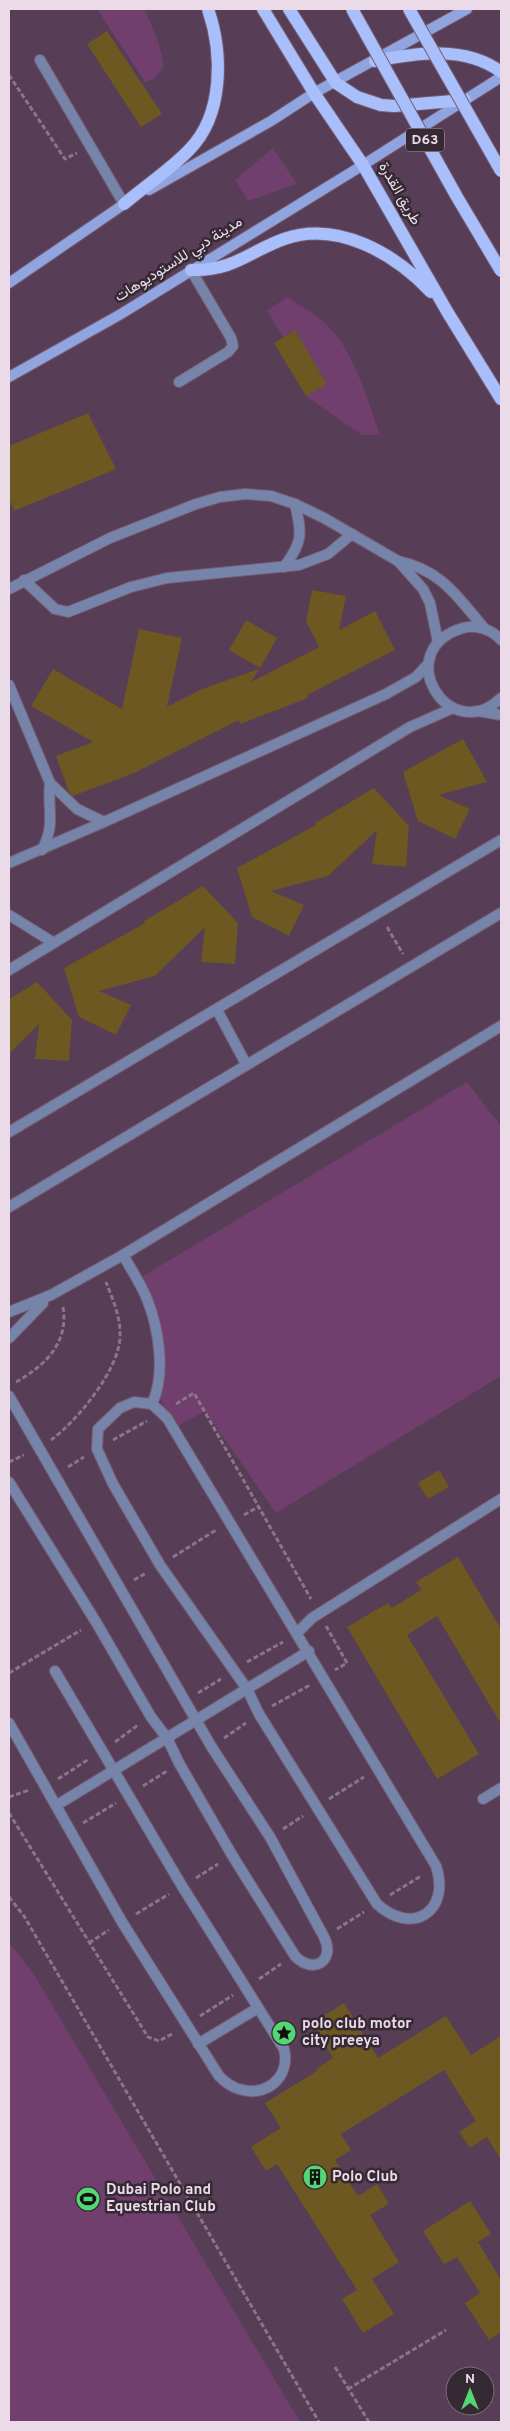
<svg xmlns="http://www.w3.org/2000/svg" width="510" height="2431" font-family="Overpass,Vazirmatn,sans-serif">
	<style>
		.green { fill: #703f6e }
		.building { fill: #6c5820 }
		.lines { fill: none; stroke-linecap: round; stroke-linejoin: round }
		.lane-casing { stroke: #755d73; stroke-width: 12 }
		.street-casing { stroke: #755d73; stroke-width: 12 }
		.secondary-casing { stroke: #755d73; stroke-width: 12 }
		.primary-casing { stroke: #755d73; stroke-width: 14 }
		.path { stroke: #8c758a; stroke-width: 3; stroke-dasharray: 5 2.5; stroke-linecap: butt }
		.lane { stroke: #7684a9; stroke-width: 10 }
		.street { stroke: #7684a9; stroke-width: 10 }
		.secondary { stroke: #90a5df; stroke-width: 10 }
		.primary { stroke: #a9bffb; stroke-width: 12 }
		.primary-bridge-casing { stroke: #755d73; stroke-width: 14; stroke-linecap: butt }
		.primary-bridge { stroke: #a9bffb; stroke-width: 12 }
		.labels { text-anchor: middle; dominant-baseline: central; stroke-width: 5; stroke-linejoin: round; paint-order: stroke }
		.shield { fill: #352934; stroke: #b4a6b3; stroke-width: 1 }
		.shield-label { font-size: 14px; font-weight: bold; fill: #ebdbe9 }
		.street-label { font-size: 15px; fill: #ebdbe9; stroke: #352934 }
		.poi-label { font-size: 15px; font-weight: bold; fill: #ebdbe9; stroke: #352934; text-anchor: start }
	</style>
	<rect width="100%" height="100%" fill="#573d56"/>
	<g class="green">
		<path d="M97 9H145L159 44 164 66 154 79 145 82Z"/>
		<path d="M273 148 297 184 248 201 235 180Z"/>
		<path d="M287 297C299 305 313 312 323 321 353 347 367 398 380 435H362L306 396 327 384 294 331 283 337 267 311Z"/>
		<path d="M467 1082 501 1126V1376L276 1513 205 1411 173 1429 161 1399 162 1369 143 1276Z"/>
		<path d="M9 1942 35 1976 300 2422H9Z"/>
	</g>
	<g class="building">
		<path d="M107 31 162 114 141 127 87 44Z"/>
		<path d="M295 330 327 384 306 396 274 343Z"/>
		<path d="M88 413 116 469 14 511 9 498V446Z"/>
		<path d="M312 590 346 596 339 630 375 611 395 650 307 695 308 698 240 724 239 720 134 773 73 796 69 792 56 756 93 742 31 706 53 669 122 709 139 629 182 638 167 707 202 689 259 669 251 682 319 647 306 621Z"/>
		<path d="M246 620 277 638 260 668 229 650Z"/>
		<path d="M463 739 487 782 438 795 470 809 455 839 418 821 403 772Z"/>
		<path d="M374 788 409 826 406 867 372 864 377 830 328 876 271 891 304 905 289 936 252 917 237 868 316 825 315 823Z"/>
		<path d="M203 886 238 923 235 964 201 962 205 927 155 976 99 991 131 1005 116 1035 79 1017 64 968 145 923 144 921Z"/>
		<path d="M37 982 72 1020 69 1061 35 1059 39 1024 9 1054V999Z"/>
		<path d="M439 1470 449 1487 428 1499 418 1483Z"/>
		<path d="M458 1557 501 1629V1724L437 1616 407 1635 479 1754 437 1779 347 1627 388 1603 392 1608 421 1590 416 1582Z"/>
		<path d="M344 2003 378 2058 446 2016 471 2055 501 2036V2160L487 2137 470 2148 459 2132 476 2121 444 2070 341 2134 351 2150 335 2160 358 2196 377 2184 389 2204 370 2215 399 2262 372 2279 394 2314 363 2333 342 2299 357 2290 277 2164 266 2171 251 2147 281 2128 265 2103 317 2071 316 2069 333 2058 312 2023Z"/>
		<path d="M470 2201 491 2234 478 2242 501 2280V2332L489 2340 465 2303 480 2293 457 2257 444 2264 423 2231Z"/>
	</g>
	<g class="lines">
		<defs>
			<g id="lane">
				<path d="M40 60 124 204"/>
				<path d="M179 382 228 352 233 346 231 338 191 270"/>
				<path d="M217 1010 246 1064"/>
				<path d="M123 1255C131 1269 141 1284 147 1299 159 1329 166 1374 152 1404"/>
				<path d="M9 1312 51 1295 123 1255 501 1026"/>
				<path d="M9 1338 43 1303"/>
				<path d="M9 1396 211 1746 270 1837 324 1937C336 1961 313 1975 295 1956L232 1855 179 1763 167 1738 151 1717 96 1622 9 1482"/>
				<path d="M134 1402 152 1404 167 1418 436 1866C451 1912 412 1936 377 1904L259 1714 247 1689 160 1565 113 1484 97 1449 98 1429 120 1408Z"/>
				<path d="M297 1633 312 1618 501 1499"/>
				<path d="M9 1723 122 1922 219 2076C225 2082 231 2087 239 2089 266 2098 291 2077 284 2049L182 1886 55 1671"/>
				<path d="M483 1799 501 1788"/>
				<path d="M57 1805 309 1651"/>
				<path d="M198 2044 258 2008"/>
			</g>
			<g id="street">
				<path d="M398 561C441 570 457 596 484 628"/>
				<path d="M284 567C303 542 302 534 295 504"/>
				<path d="M24 580 55 609 68 612 131 587 167 578 299 565 328 554 352 534"/>
				<path d="M9 589 110 538 196 504 220 497 245 494 271 496 295 504 324 518 398 561 423 589 430 603 438 642"/>
				<path d="M501 640C493 630 476 624 463 628 389 650 449 748 501 698"/>
				<path d="M9 685 50 783 77 809 104 822"/>
				<path d="M478 711 501 715"/>
				<path d="M42 850C56 824 47 810 50 783"/>
				<path d="M9 863 104 822 386 694 416 677 428 664"/>
				<path d="M9 915 54 943"/>
				<path d="M9 970 410 727 453 708"/>
				<path d="M9 1132 501 840"/>
				<path d="M9 1207 501 913"/>
			</g>
			<g id="secondary">
				<path d="M149 190 271 121 314 93 467 9"/>
				<path d="M9 283 130 200"/>
				<path d="M9 377 121 314 363 165 501 77"/>
			</g>
			<g id="primary">
				<path d="M263 9 314 93 363 165 448 313 501 399"/>
				<path d="M289 9 336 83 357 97 381 105 394 106 465 100"/>
				<path d="M375 61C416 53 465 45 501 72"/>
				<path d="M124 204C145 186 170 170 189 150 224 115 223 53 208 9"/>
				<path d="M191 270C234 271 248 252 284 239 338 220 395 254 431 292"/>
			</g>
		</defs>
		<use href="#lane" class="lane-casing"/>
		<use href="#street" class="street-casing"/>
		<use href="#secondary" class="secondary-casing"/>
		<use href="#primary" class="primary-casing"/>
		<g class="path">
			<path d="M9 75 65 159 77 153"/>
			<path d="M387 927 403 954"/>
			<path d="M16 1382C44 1366 69 1344 63 1307"/>
			<path d="M176 1404 194 1393 311 1599"/>
			<path d="M51 1440C77 1421 119 1370 120 1337 121 1318 113 1300 106 1282"/>
			<path d="M113 1440 147 1421"/>
			<path d="M9 1462 24 1455"/>
			<path d="M68 1467 84 1457"/>
			<path d="M244 1515 258 1507"/>
			<path d="M173 1557 216 1530"/>
			<path d="M134 1580 146 1573"/>
			<path d="M326 1626 347 1663 335 1670"/>
			<path d="M247 1662 283 1642"/>
			<path d="M9 1673 81 1630"/>
			<path d="M198 1693 221 1679"/>
			<path d="M272 1706 310 1685"/>
			<path d="M224 1738 246 1723"/>
			<path d="M115 1742 138 1725"/>
			<path d="M58 1779 89 1759"/>
			<path d="M143 1786 167 1771"/>
			<path d="M9 1797 29 1790"/>
			<path d="M329 1799 364 1777"/>
			<path d="M9 1813 148 2037 159 2041 174 2033"/>
			<path d="M83 1823 116 1803"/>
			<path d="M283 1829 303 1816"/>
			<path d="M196 1878 218 1864"/>
			<path d="M390 1895 421 1876"/>
			<path d="M9 1897 24 1916 319 2422"/>
			<path d="M136 1914 169 1894"/>
			<path d="M337 1929 364 1912"/>
			<path d="M89 1943 109 1930"/>
			<path d="M259 1979 281 1964"/>
			<path d="M200 2016 233 1995"/>
			<path d="M335 2367 369 2422"/>
			<path d="M348 2389 446 2330"/>
		</g>
		<use href="#lane" class="lane"/>
		<use href="#street" class="street"/>
		<use href="#secondary" class="secondary"/>
		<use href="#primary" class="primary"/>
		<defs>
			<g id="primary-bridge">
				<path d="M352 9 457 197 501 271"/>
				<path d="M409 9 501 171"/>
			</g>
		</defs>
		<use href="#primary-bridge" class="primary-bridge-casing"/>
		<use href="#primary-bridge" class="primary-bridge"/>
	</g>
	<defs>
		<symbol id="sight-disc" viewBox="-11 -11 22 22"><circle r="9.5" fill="#53d673" stroke="#352934"/><path d="M0-6L1.8-2.2L6-1.7L2.9 1.2L3.7 5.4L0 3.3L-3.7 5.4L-2.9 1.2L-6-1.7L-1.8-2.2Z" fill="#111"/></symbol>
		<symbol id="building-disc" viewBox="-11 -11 22 22"><circle r="9.5" fill="#53d673" stroke="#352934"/><path d="M-4-6H4V6H1V3H-1V6H-4ZM-2.5-4.3h1.7v1.8h-1.7ZM.8-4.3h1.7v1.8H.8ZM-2.5-1h1.7V.8h-1.7ZM.8-1h1.7V.8H.8Z" fill="#111"/></symbol>
		<symbol id="stadium-disc" viewBox="-11 -11 22 22"><circle r="9.5" fill="#53d673" stroke="#352934"/><path d="M0-5a6.5 5 0 1 0 0 10a6.5 5 0 1 0 0-10ZM-3.5-1.8h7v3.6h-7Z" fill="#111"/></symbol>
	</defs>
	<g fill-rule="evenodd">
		<use href="#sight-disc" x="270" y="2019" width="28" height="28"/>
		<use href="#building-disc" x="301" y="2163" width="28" height="28"/>
		<use href="#stadium-disc" x="74" y="2185" width="28" height="28"/>
	</g>
	<g class="labels">
		<rect class="shield" x="406" y="128.5" width="38" height="23" rx="4"/>
		<g class="shield-label">
			<text x="425" y="140">D63</text>
		</g>
		<g class="street-label">
			<text transform="translate(399 194) rotate(60)">طريق القدرة</text>
			<text transform="translate(179 260) rotate(-32)">مدينة دبي للاستوديوهات</text>
		</g>
		<g class="poi-label">
			<text x="302" y="2024">polo club motor<tspan x="302" dy="17">city preeya</tspan></text>
			<text x="332" y="2177">Polo Club</text>
			<text x="106" y="2190">Dubai Polo and<tspan x="106" dy="17">Equestrian Club</tspan></text>
		</g>
	</g>
	<rect width="510" height="2431" fill="none" stroke="#ebdbe9" stroke-width="20"/>
	<g transform="translate(470 2391)"><circle r="24" fill="#352934" stroke="#7e707c"/>
	<path d="M0-4L9 19L0 12L-9 19Z" fill="#53d673"/>
	<text y="-8" font-size="14" font-weight="bold" text-anchor="middle" fill="#ebdbe9">N</text>
	</g>
</svg>
